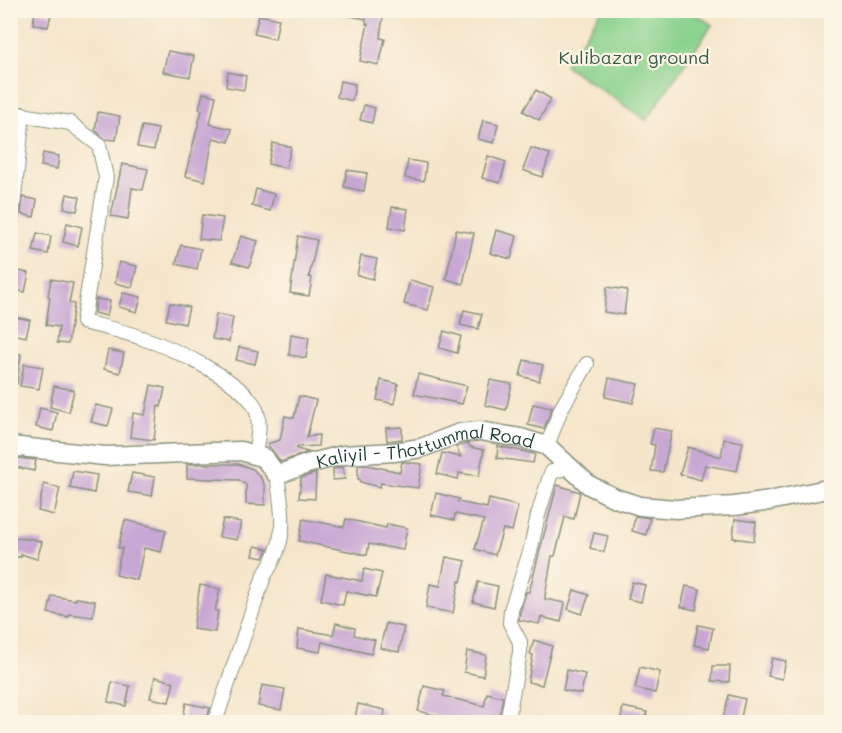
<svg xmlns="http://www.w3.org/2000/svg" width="842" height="733" font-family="Mali,sans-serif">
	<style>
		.green { fill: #89d18c; stroke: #548760; stroke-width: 1.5 }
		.building { fill: #c8a7d4 }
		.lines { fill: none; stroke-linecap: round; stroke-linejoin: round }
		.minor-casing { stroke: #8a917f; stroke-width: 16 }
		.major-casing { stroke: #8a917f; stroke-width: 21 }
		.minor { stroke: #fff; stroke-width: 14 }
		.major { stroke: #fff; stroke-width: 18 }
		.labels { text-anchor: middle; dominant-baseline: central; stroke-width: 4.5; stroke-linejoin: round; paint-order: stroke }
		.park-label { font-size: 18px; fill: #345b46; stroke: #fcf5e5 }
		.street-label { font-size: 18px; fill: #1f3d34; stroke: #fcf5e5 }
	</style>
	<rect width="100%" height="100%" fill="#fcf5e5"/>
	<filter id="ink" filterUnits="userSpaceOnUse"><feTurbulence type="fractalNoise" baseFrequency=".0167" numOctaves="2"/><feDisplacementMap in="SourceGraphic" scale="12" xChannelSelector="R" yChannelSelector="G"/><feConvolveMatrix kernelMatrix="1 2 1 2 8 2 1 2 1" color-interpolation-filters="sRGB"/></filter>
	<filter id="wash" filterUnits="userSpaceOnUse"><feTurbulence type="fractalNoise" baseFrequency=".008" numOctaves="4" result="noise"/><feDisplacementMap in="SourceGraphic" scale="24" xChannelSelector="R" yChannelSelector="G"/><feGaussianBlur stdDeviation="1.35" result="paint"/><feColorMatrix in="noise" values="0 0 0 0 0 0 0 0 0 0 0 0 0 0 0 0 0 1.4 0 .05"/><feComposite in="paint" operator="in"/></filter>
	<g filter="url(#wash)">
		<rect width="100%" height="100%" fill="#f5e5ca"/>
		<path class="green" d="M602 10 691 11 712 25 646 120 565 65Z"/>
		<g id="blocks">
			<g class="building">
				<path d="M345 10H384L380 38 385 39 379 65 360 61 368 24H366V19L345 15Z"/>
				<path d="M35 11 51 14 48 27 33 24Z"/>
				<path d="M259 15 279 19 275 39 254 34Z"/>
				<path d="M168 51 194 56 190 77 163 72Z"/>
				<path d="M228 72 246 76 244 90 226 87Z"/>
				<path d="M340 81 355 84 352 101 337 97Z"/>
				<path d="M536 90 551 99 539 120 523 111Z"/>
				<path d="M203 93 216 96 210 124 232 129 229 142 213 138 205 181 185 176 202 110 199 109Z"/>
				<path d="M364 105 375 108 372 123 360 120Z"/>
				<path d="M98 112 120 116 116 140 105 139 95 130Z"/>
				<path d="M483 120 498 124 494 143 478 139Z"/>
				<path d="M142 126 158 129 154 150 137 147Z"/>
				<path d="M273 143 291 147 286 168 268 164Z"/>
				<path d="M531 148 550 154 542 177 523 170Z"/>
				<path d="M43 153 59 156 57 169 41 166Z"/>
				<path d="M488 156 506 162 500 183 482 178Z"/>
				<path d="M408 160 426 163 424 181 405 178Z"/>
				<path d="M122 164 148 169 143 190 132 188 128 219 111 216Z"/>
				<path d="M347 170 367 173 364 191 344 187Z"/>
				<path d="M256 189 274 194 270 211 252 206Z"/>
				<path d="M67 194 80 197 77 211 64 208Z"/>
				<path d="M23 197 37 200 34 217 21 214Z"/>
				<path d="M392 207 408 209 405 230 389 227Z"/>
				<path d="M202 215 223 218 219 241 199 239Z"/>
				<path d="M67 223 82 227 78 246 63 242Z"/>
				<path d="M456 230 474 233 463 284 446 279Z"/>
				<path d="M496 230 517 236 511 259 490 253Z"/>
				<path d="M37 233 51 236 48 254 33 251Z"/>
				<path d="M241 236 258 241 249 267 232 262Z"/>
				<path d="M298 236 317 240 309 277 312 278 309 296 290 293Z"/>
				<path d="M181 245 201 249 197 269 176 264Z"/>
				<path d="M361 256 377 259 373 279 357 275Z"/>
				<path d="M119 262 137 266 132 287 115 283Z"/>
				<path d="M14 270 29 273 25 292 10 289Z"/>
				<path d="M51 279 73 283 69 303 74 304 68 344 57 343 59 327 46 325 50 297 48 296Z"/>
				<path d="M410 280 434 287 428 310 404 304Z"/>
				<path d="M607 287 627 290 624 315 604 312Z"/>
				<path d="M123 293 141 297 137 312 119 307Z"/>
				<path d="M96 299 110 301 107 316 94 313Z"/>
				<path d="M170 303 189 307 185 324 166 320Z"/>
				<path d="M464 310 482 314 478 329 460 325Z"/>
				<path d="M216 314 233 317 229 342 212 339Z"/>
				<path d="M10 316 30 320 26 337 10 334Z"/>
				<path d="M444 331 461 336 457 353 439 348Z"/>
				<path d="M291 334 309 337 306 358 289 355Z"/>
				<path d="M239 347 258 351 255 364 236 360Z"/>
				<path d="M108 350 124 353 120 373 104 369Z"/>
				<path d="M10 353 21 354 17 384H10Z"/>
				<path d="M524 360 543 365 539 381 520 376Z"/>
				<path d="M24 364 43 367 39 389 20 386Z"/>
				<path d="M418 374 467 386 462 404 414 394Z"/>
				<path d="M609 378 638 384 633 403 605 397Z"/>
				<path d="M381 380 398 384 394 404 377 400Z"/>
				<path d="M490 380 512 384 506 410 485 405Z"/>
				<path d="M151 385 165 388 161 407 158 406 154 440 130 437 133 413 145 415Z"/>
				<path d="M54 386 74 390 69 412 50 407Z"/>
				<path d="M299 396 316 400 307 437 319 435 318 446 297 447V449L308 452 281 462 267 444 280 440 285 416 294 418Z"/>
				<path d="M533 404 552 408 544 429 528 425Z"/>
				<path d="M96 405 113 409 108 426 91 422Z"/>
				<path d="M40 408 57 412 53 431 36 427Z"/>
				<path d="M402 427V439L387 441 386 428Z"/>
				<path d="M654 428 672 431 663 472 651 471 655 445 650 444Z"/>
				<path d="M724 439 743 442 737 471 705 465 701 480 680 474 688 447 721 457Z"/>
				<path d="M468 443 470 447 484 450 479 476 459 473 458 479 437 474 442 453 461 457 456 447Z"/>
				<path d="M498 446 535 454 533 463 497 458Z"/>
				<path d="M10 457 36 460 34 471 10 466Z"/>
				<path d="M402 462 422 464 418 488 381 483 380 487 360 482V479H358V465H367L400 472Z"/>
				<path d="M187 464H238L253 469 261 478 265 487V505L246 504V485L239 480 187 478Z"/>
				<path d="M343 467 345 479 333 480V469Z"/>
				<path d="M73 471 97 475 94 493 70 488Z"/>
				<path d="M132 473 155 477 152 496 128 492Z"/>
				<path d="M316 473 315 499 299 498 301 478Z"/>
				<path d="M44 484 60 488 54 515 38 511Z"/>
				<path d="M557 485 580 492 574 519 565 517 555 556H552L545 596V599L565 603 561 622 541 617 539 624 519 620 520 612 526 592H529Z"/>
				<path d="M436 493 459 499 458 502 487 508 489 499 518 506 512 531 503 529 495 555 475 549 484 520 455 514 454 520 431 515Z"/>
				<path d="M635 516 650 518 646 535 632 531Z"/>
				<path d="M223 519 241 522 237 540 219 537Z"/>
				<path d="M303 519 344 527 346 519 386 528 387 524 407 528 403 550 369 544 367 555 299 541Z"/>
				<path d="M735 519 756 522 754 541 733 538Z"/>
				<path d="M125 520 166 530 161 552 144 548 137 580 116 575 122 548H118Z"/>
				<path d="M594 533 608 536 604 552 590 548Z"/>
				<path d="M10 538 32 539 42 542 37 559 21 554V557H10Z"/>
				<path d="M255 546 268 549 264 558 253 556Z"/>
				<path d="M446 557 466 561 461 582 459 581 453 613 426 608 430 584 440 586Z"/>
				<path d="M364 569 382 573 376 597 346 591 343 605 321 600 326 574 362 581Z"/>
				<path d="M478 582 498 586 494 607 473 602Z"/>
				<path d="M632 582 645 585 641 602 628 599Z"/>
				<path d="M200 585 220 589 215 611H218L215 632 193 629Z"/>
				<path d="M686 586 700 589 696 610 681 607Z"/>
				<path d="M574 590 589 595 582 614 568 609Z"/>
				<path d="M52 596 76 600V598L95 601 93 617 69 614V617L48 613Z"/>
				<path d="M336 623 355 628 354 635 375 640 371 654 322 642 320 652 297 648 299 629 333 635Z"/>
				<path d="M386 623 404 627 399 652 380 648Z"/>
				<path d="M698 625 713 628 709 648 694 645Z"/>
				<path d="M534 640 552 646 542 685 528 682 533 655 530 654Z"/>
				<path d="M467 651 486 655 483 676 464 672Z"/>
				<path d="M772 658 786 661 782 679 768 676Z"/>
				<path d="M713 666H730L729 682 712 681Z"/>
				<path d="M640 667 660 672 655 693 635 688Z"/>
				<path d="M567 670 585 674 581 694 563 690Z"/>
				<path d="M155 677 174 682 169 702 150 698Z"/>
				<path d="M112 682 130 686 126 706 108 702Z"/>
				<path d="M262 685 285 689 281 710 258 706Z"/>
				<path d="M424 686 445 691 443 696 484 706 487 693 503 697 498 723H450L451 719 418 711Z"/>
				<path d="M729 695 745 699 740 722 723 718Z"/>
				<path d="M186 703 210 708 206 723H182Z"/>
				<path d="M358 704 385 710 383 723H354Z"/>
				<path d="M623 707 647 712 645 723H620Z"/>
			</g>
		</g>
	</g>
	<g filter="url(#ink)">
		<use href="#blocks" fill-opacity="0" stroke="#8a917f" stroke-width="1.5"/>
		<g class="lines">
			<defs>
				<g id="minor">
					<path d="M10 113 70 123 99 145 106 177 83 322C103 327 123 331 142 338 170 347 249 383 257 412 261 426 257 440 255 454"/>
					<path d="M10 234 23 114"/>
					<path d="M547 446 561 409 587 364"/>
					<path d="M215 722 264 576C289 539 283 516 277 475"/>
					<path d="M507 722 520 652V642L510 623 511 610 530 552 538 515 550 476 552 472 568 467"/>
				</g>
				<g id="major">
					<path id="s1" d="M10 446 105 456 241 451 264 458 277 475 307 464 343 455 394 452 421 448 460 433 480 431 521 438 547 446 589 485 615 498 640 506 676 509 734 506 764 502 832 488"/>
				</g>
			</defs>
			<use href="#minor" class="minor-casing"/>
			<use href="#major" class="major-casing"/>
			<use href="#minor" class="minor"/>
			<use href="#major" class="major"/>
		</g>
	</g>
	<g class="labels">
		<g class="park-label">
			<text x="634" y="57">Kulibazar ground</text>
		</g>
		<g class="street-label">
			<text stroke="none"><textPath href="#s1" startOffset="430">Kaliyil - Thottummal Road</textPath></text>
		</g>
	</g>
	<rect width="842" height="733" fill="none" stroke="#fcf5e5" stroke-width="36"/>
</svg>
